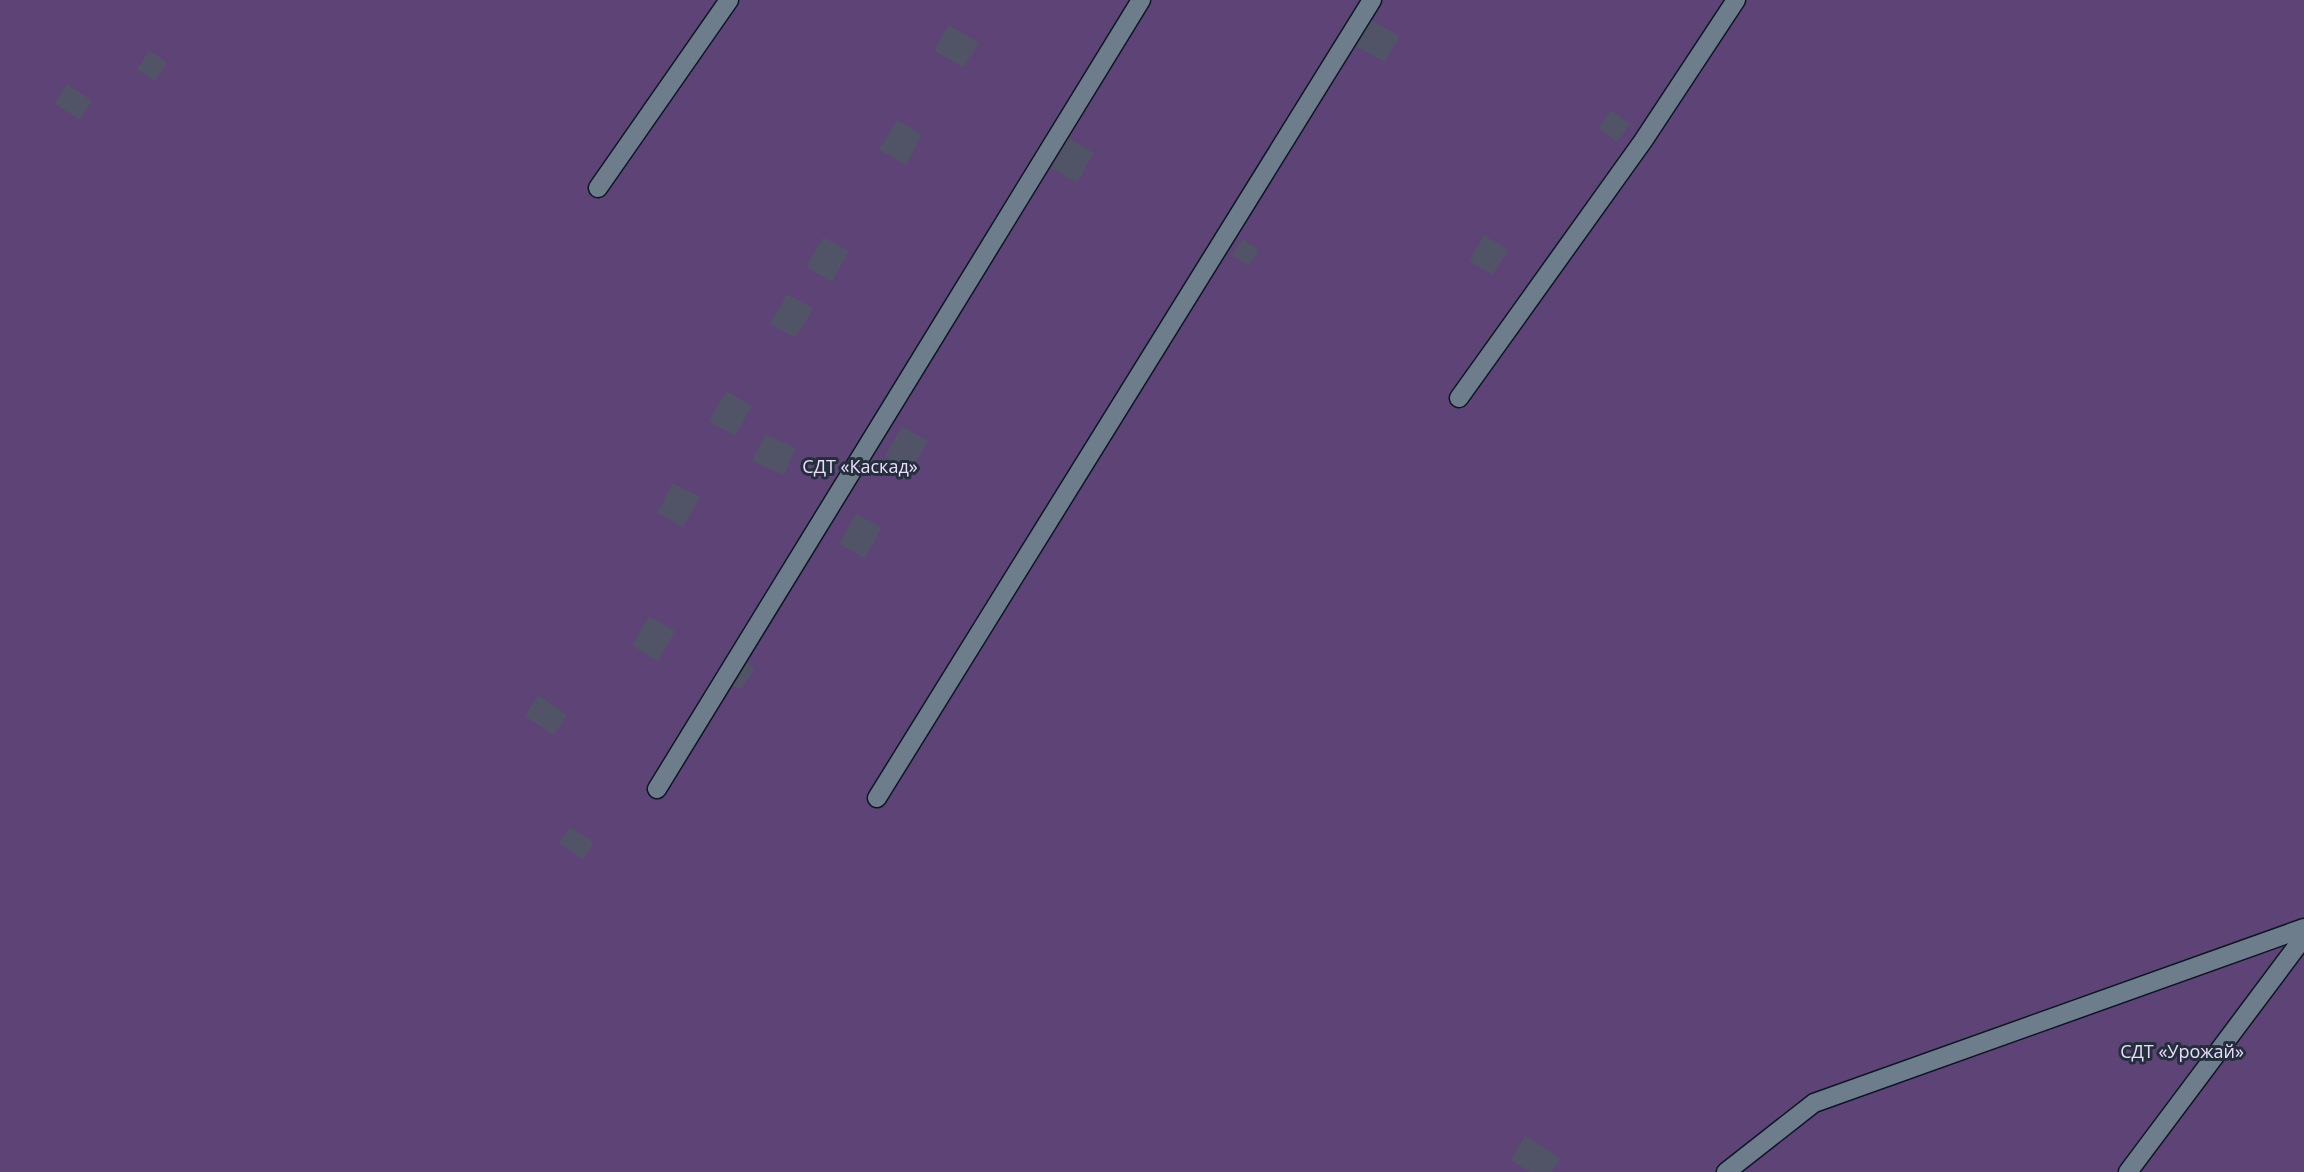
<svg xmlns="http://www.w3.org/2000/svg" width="2304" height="1172" font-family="'Open Sans',sans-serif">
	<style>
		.green { fill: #5e4376 }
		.building { fill: #515466 }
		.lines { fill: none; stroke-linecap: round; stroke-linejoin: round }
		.minor-casing { stroke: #0b1723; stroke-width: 21 }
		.minor { stroke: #6e7d8c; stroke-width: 18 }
		.labels { text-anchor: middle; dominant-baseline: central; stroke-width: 6; stroke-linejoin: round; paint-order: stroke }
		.park-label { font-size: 18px; fill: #ecdbfd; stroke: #23303c }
	</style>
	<rect width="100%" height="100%" fill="#23303c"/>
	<rect class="green" x="0" y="0" width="2304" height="1172"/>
	<g class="building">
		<path d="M1370 19 1400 36 1385 62 1355 46Z"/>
		<path d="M949 25 979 43 963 68 934 50Z"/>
		<path d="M149 51 167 62 155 81 137 70Z"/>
		<path d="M67 84 92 101 80 120 54 103Z"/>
		<path d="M1611 110 1630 124 1617 142 1598 128Z"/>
		<path d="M897 120 922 135 906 165 879 150Z"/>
		<path d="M1068 138 1094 153 1077 183 1051 168Z"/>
		<path d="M1484 235 1508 250 1492 275 1469 261Z"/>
		<path d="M823 237 849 251 832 282 806 267Z"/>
		<path d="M1242 239 1259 250 1249 266 1232 255Z"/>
		<path d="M787 294 813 308 796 338 770 324Z"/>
		<path d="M726 391 752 406 735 436 709 421Z"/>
		<path d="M902 426 928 441 911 471 885 456Z"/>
		<path d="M765 434 796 448 784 475 752 461Z"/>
		<path d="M673 483 700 497 683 527 657 513Z"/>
		<path d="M856 514 882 528 865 558 839 544Z"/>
		<path d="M649 616 675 631 658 661 632 646Z"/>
		<path d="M742 660 755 669 740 690 727 682Z"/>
		<path d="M538 695 567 715 554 735 525 716Z"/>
		<path d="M570 827 594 843 583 859 559 843Z"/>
		<path d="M1525 1136 1561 1158 1552 1172H1530L1511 1160Z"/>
	</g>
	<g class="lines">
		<defs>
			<g id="minor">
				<path d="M598 188 729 0"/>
				<path d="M1459 398 1643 141 1736 0"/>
				<path d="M657 789 1141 0"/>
				<path d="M877 798 1372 0"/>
				<path d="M1726 1172 1814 1103 2304 928"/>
				<path d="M2128 1172 2304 937"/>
			</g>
		</defs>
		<use href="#minor" class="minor-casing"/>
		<use href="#minor" class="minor"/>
	</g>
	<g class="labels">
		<g class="park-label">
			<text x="860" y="466">СДТ «Каскад»</text>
			<text x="2182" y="1051">СДТ «Урожай»</text>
		</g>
	</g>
</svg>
